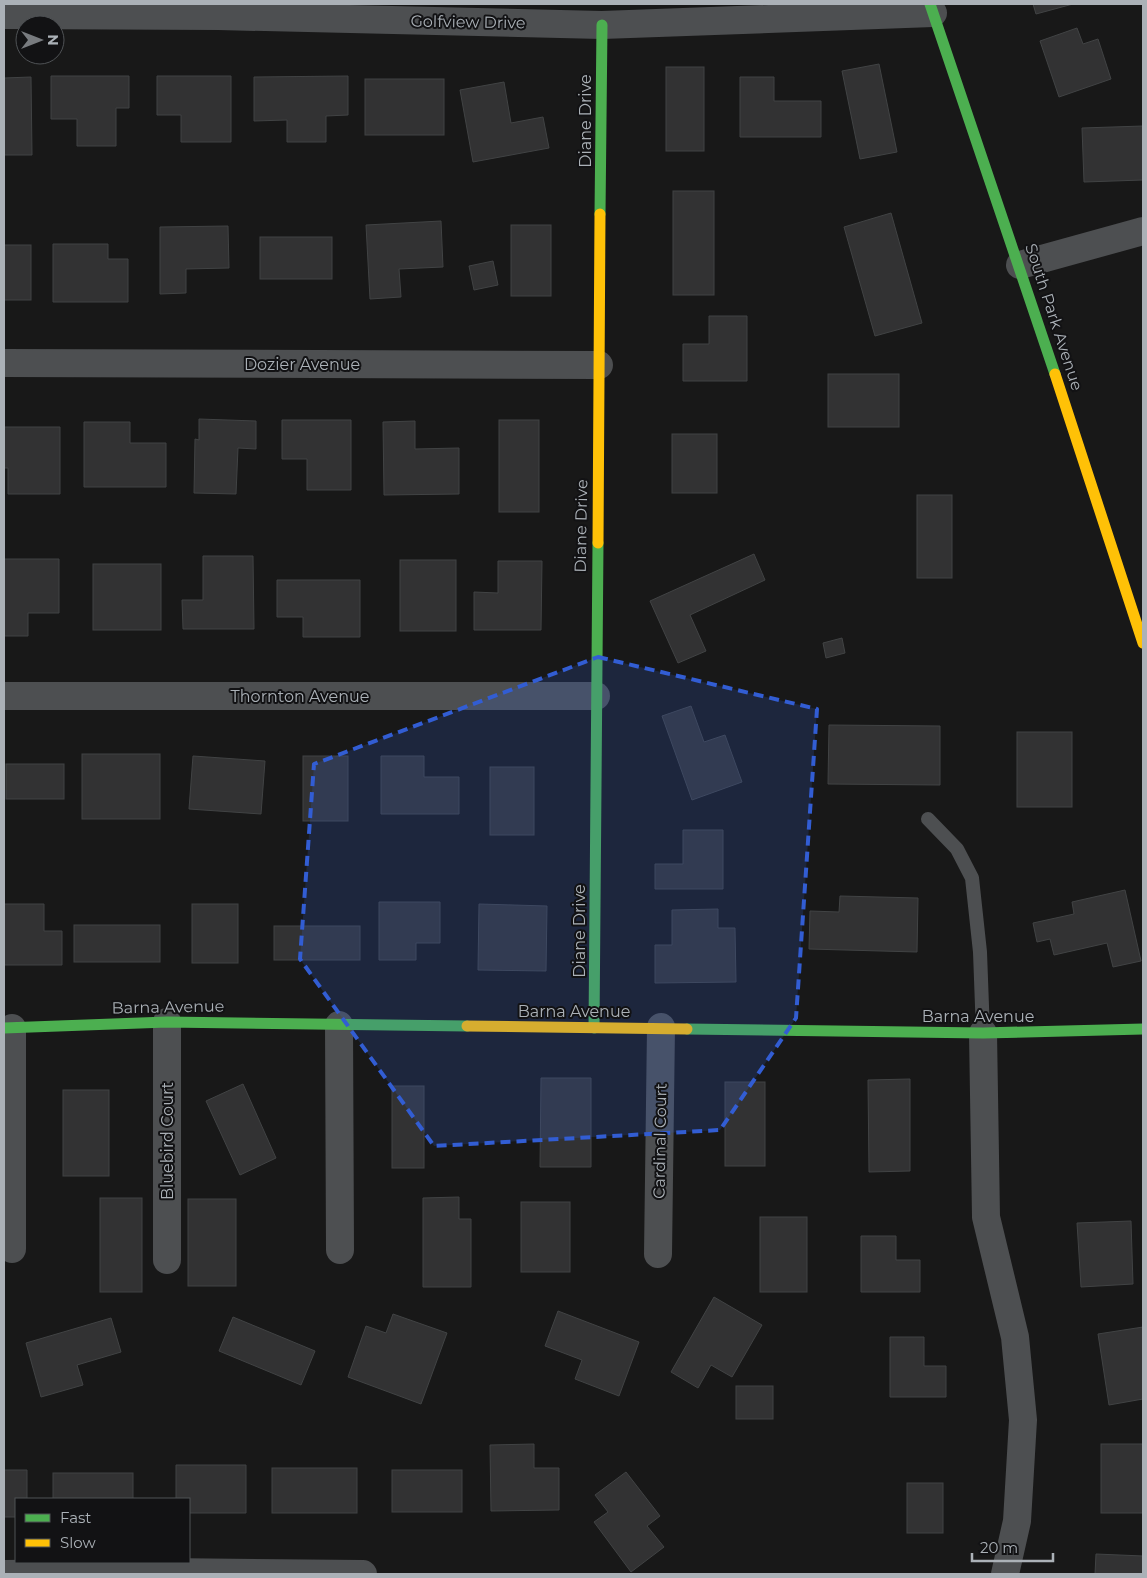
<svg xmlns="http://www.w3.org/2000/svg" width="1147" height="1578" font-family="Montserrat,sans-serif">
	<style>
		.building { fill: #323233; stroke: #414344 }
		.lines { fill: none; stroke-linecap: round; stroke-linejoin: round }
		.lane { stroke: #4d4f51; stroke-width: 14 }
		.street { stroke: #4d4f51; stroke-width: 28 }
		.fast { stroke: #4caf50; stroke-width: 11 }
		.slow { stroke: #ffc107; stroke-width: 11 }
		.marked { fill: #325dd3; fill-opacity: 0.2; stroke: #325dd3; stroke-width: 4; stroke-dasharray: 10 6; stroke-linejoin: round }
		.labels { text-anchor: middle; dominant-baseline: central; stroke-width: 4; stroke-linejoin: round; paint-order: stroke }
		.street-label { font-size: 16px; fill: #abb1b7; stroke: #121214 }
	</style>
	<rect width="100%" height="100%" fill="#181818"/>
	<g class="building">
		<path d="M1033 4H1073L1036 14Z"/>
		<path d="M1077 28 1083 44 1098 39 1111 79 1059 97 1040 41Z"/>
		<path d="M879 64 897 152 860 159 842 71Z"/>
		<rect x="666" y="67" width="38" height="84"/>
		<path d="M51 76H129V108H116V146H77V119H51Z"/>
		<path d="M157 76H231V142H181V115H157Z"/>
		<path d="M348 76V115L326 116V142H287V120L254 121V77Z"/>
		<path d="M31 77 32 155H4V78Z"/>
		<path d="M740 77H774V101H821V137H740Z"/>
		<rect x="365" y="79" width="79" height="56"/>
		<path d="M504 82 511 123 543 117 549 148 473 162 460 90Z"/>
		<path d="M1143 126V180L1084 182 1082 128Z"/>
		<rect x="673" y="191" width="41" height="104"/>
		<path d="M891 213 922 323 875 336 844 227Z"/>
		<path d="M441 221 443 267 399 269 401 297 370 299 366 225Z"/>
		<rect x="511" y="225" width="40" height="71"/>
		<path d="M228 226 229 268 186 269V293L160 294V227Z"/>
		<rect x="260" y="237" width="72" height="42"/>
		<path d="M53 244H108V259H128V302H53Z"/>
		<rect x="4" y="245" width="27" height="55"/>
		<path d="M493 261 498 285 474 290 469 266Z"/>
		<path d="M709 316H747V381H683V344H709Z"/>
		<rect x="828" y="374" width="71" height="53"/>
		<path d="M199 419 256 421V449L238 448 236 494 194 493 195 439 199 440Z"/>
		<path d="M282 420H351V490H307V459H282Z"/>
		<rect x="499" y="420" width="40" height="92"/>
		<path d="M415 421V449L459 448V494L384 495 383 422Z"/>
		<path d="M84 422H130V443H166V487H84Z"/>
		<path d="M4 427H60V494H8V468H4Z"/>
		<rect x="672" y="434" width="45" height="59"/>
		<rect x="917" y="495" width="35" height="83"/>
		<path d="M754 554 765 580 690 615 706 651 678 663 650 601Z"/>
		<path d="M203 556H253L254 629H183L182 600H203Z"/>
		<path d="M4 559H59V613H28V636H4Z"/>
		<rect x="400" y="560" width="56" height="71"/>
		<path d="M498 561H542L541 630H474V592L498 593Z"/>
		<rect x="93" y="564" width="68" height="66"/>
		<path d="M277 580H360V637H303V617H277Z"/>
		<path d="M842 638 845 653 826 658 823 643Z"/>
		<path d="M691 706 704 742 725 735 742 782 692 800 662 716Z"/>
		<path d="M829 725 940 726V785L828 784Z"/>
		<rect x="1017" y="732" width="55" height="75"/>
		<rect x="82" y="754" width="78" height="65"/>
		<path d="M193 756 265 761 261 814 189 809Z"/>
		<rect x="303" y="756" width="45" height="65"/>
		<path d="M381 756H424V777H459V814H381Z"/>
		<rect x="6" y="764" width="58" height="35"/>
		<rect x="490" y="767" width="44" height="68"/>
		<path d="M683 830H723V889H655V864H683Z"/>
		<path d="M1125 890 1141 961 1113 967 1107 943 1054 955 1050 939 1037 942 1033 923 1074 914 1072 902Z"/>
		<path d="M840 896 918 898 917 952 809 949 810 911 839 912Z"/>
		<path d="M379 902H440V943H416V960H379Z"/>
		<path d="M4 904H44V931H62V965H4Z"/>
		<rect x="192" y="904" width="46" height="59"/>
		<path d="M479 904 547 906 546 971 478 970Z"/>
		<path d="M718 909V928H735L736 982 655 983V945H672V910Z"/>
		<rect x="74" y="925" width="86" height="37"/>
		<rect x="274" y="926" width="86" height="34"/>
		<path d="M541 1078H591V1167H540Z"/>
		<path d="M910 1079V1171L869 1172 868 1080Z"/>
		<rect x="725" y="1082" width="40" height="84"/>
		<path d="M243 1084 276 1158 240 1175 206 1101Z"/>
		<rect x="392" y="1086" width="32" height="82"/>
		<rect x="63" y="1090" width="46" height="86"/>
		<path d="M459 1197V1219H471V1287H423V1198Z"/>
		<rect x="100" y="1198" width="42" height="94"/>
		<rect x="188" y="1199" width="48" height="87"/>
		<rect x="521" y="1202" width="49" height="70"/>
		<rect x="760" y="1217" width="47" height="75"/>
		<path d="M1131 1221 1133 1284 1081 1287 1077 1223Z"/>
		<path d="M861 1236H896V1260H920V1292H861Z"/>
		<path d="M714 1297 762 1325 732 1377 711 1365 698 1388 671 1372Z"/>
		<path d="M558 1311 639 1342 619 1396 575 1379 582 1360 545 1346Z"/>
		<path d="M393 1314 447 1333 421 1404 348 1377 366 1326 386 1333Z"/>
		<path d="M233 1317 315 1351 301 1385 219 1351Z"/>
		<path d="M111 1318 121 1352 77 1365 83 1385 41 1397 26 1343Z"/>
		<path d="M1143 1327V1399L1109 1405 1098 1334Z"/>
		<path d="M890 1337H924V1366H946V1397H890Z"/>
		<rect x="736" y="1386" width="37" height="33"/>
		<path d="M534 1444V1468H559V1510L491 1511 490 1445Z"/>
		<rect x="1101" y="1444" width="42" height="69"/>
		<path d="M176 1465H246V1513H189V1499H176Z"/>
		<rect x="272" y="1468" width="85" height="45"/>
		<path d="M4 1470H27V1499H16V1517H4Z"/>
		<rect x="392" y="1470" width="70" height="42"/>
		<path d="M626 1472 660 1516 647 1526 664 1547 631 1572 594 1522 608 1512 595 1495Z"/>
		<rect x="53" y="1473" width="80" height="26"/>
		<rect x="907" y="1483" width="36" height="50"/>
		<path d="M1096 1554 1143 1556V1574H1095Z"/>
	</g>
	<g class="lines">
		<path class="lane" d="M928 819 957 849 972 878 980 952 983 1033"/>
		<g class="street">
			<path d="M4 15 218 16 602 25 933 13"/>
			<path d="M1020 265 1143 231"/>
			<path d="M4 363 599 365"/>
			<path d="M4 696H596"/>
			<path d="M167 1022V1260"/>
			<path d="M339 1025 340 1250"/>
			<path d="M12 1028V1249"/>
			<path d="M983 1033 986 1217 1015 1337 1023 1420 1017 1521 1005 1574"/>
			<path d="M658 1254 661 1027"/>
			<path d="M4 1574 164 1572 363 1574"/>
		</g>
		<g class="fast">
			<path d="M930 4 1055 374"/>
			<path d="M600 214 602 25"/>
			<path d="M4 1028 167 1022 467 1026"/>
			<path d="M594 1028 598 543"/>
			<path d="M687 1029 983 1033 1143 1029"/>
		</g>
		<g class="slow">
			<path d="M1055 374 1143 643"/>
			<path d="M598 543 600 214"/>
			<path d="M467 1026 687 1029"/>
		</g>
	</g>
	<path class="marked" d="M598 657 817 709 796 1018 720 1130 434 1146 300 959 314 764Z"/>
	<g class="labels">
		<g class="street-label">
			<text transform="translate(468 22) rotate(1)">Golfview Drive</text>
			<text transform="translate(585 121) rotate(-90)">Diane Drive</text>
			<text transform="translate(1054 317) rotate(72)">South Park Avenue</text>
			<text x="302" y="364">Dozier Avenue</text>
			<text transform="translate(581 526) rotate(-89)">Diane Drive</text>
			<text x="300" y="696">Thornton Avenue</text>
			<text transform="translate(579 931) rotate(-90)">Diane Drive</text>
			<text transform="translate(168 1007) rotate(-1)">Barna Avenue</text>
			<text x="574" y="1011">Barna Avenue</text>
			<text x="978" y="1016">Barna Avenue</text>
			<text transform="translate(167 1141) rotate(-90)">Bluebird Court</text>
			<text transform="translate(660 1141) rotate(-89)">Cardinal Court</text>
		</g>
	</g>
	<rect width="1147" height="1578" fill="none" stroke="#abb1b7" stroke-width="10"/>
	<rect x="15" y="1498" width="175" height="65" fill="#121214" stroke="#4f5255"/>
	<rect x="25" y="1514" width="25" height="8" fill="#4caf50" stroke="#4f5255"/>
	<text x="60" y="1523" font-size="15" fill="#abb1b7">Fast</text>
	<rect x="25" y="1539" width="25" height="8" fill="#ffc107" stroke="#4f5255"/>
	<text x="60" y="1548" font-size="15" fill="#abb1b7">Slow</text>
	<g transform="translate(40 40) rotate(90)"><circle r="24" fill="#121214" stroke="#4f5255"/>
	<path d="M0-4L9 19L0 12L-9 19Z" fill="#787b7f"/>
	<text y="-8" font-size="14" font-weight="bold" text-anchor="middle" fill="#abb1b7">N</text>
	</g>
	<path d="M972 1553v8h81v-8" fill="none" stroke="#abb1b7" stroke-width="2.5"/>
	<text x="980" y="1553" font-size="15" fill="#abb1b7" stroke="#121214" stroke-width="4" paint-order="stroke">20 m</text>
</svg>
